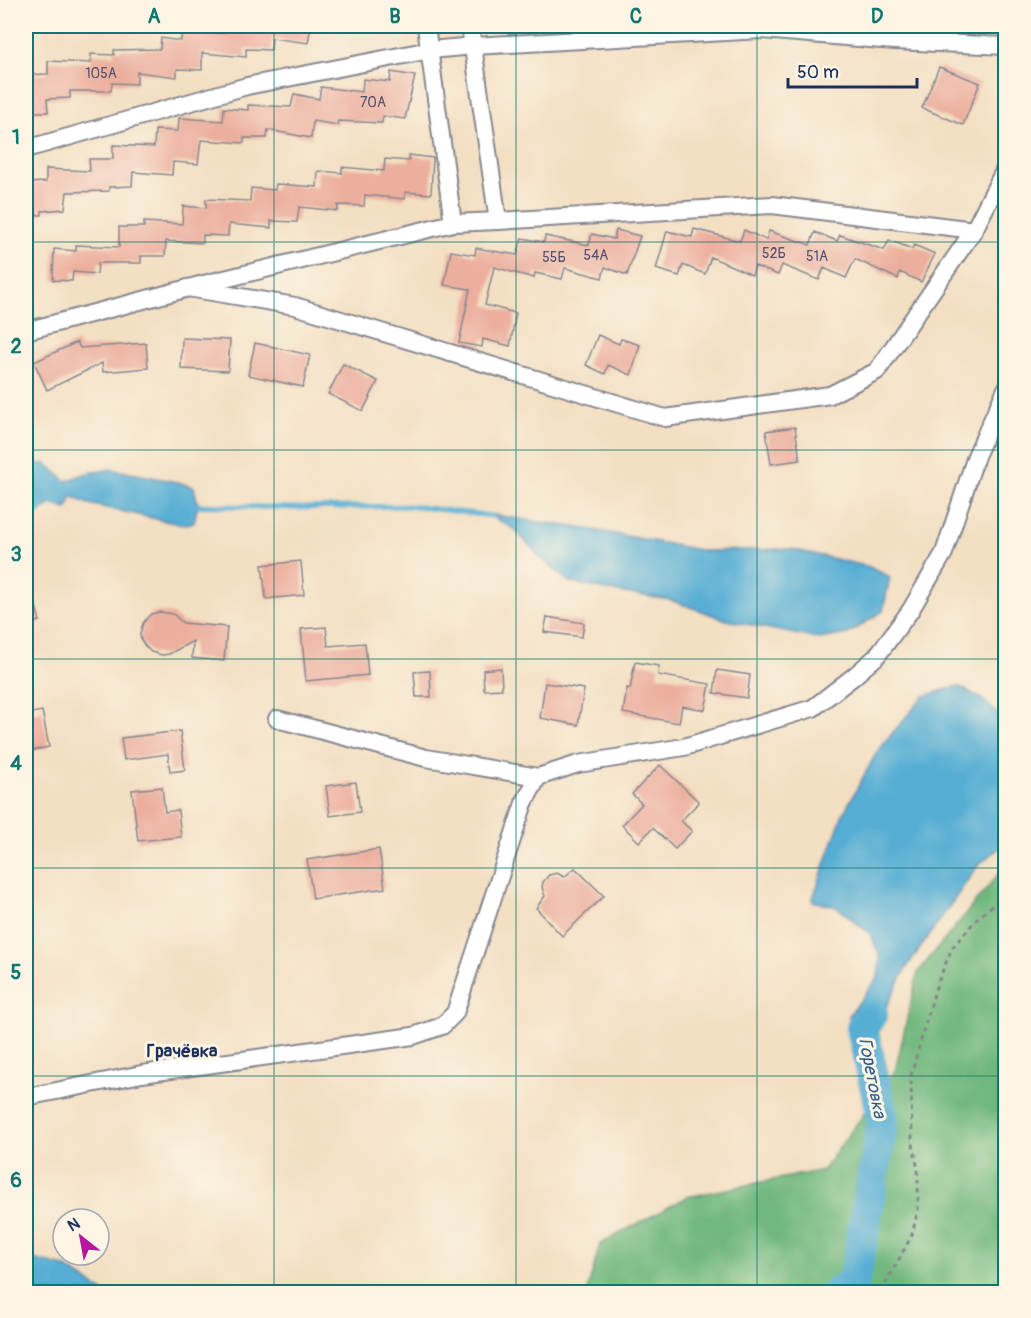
<svg xmlns="http://www.w3.org/2000/svg" width="1031" height="1318" font-family="Pangolin,sans-serif">
	<style>
		.forest { fill: #71b87e; stroke: #46746e; stroke-width: 1.5 }
		.water { fill: #57aed4; stroke: #396e99; stroke-width: 1.5 }
		.lines { fill: none; stroke-linecap: round; stroke-linejoin: round }
		.stream { stroke: #57aed4; stroke-width: 5 }
		.river { stroke: #57aed4; stroke-width: 32 }
		.building { fill: #ecae9d }
		.minor-casing { stroke: #878790; stroke-width: 20 }
		.path { stroke: #878790; stroke-width: 3; stroke-dasharray: 4.5 4.5; stroke-linecap: butt }
		.minor { stroke: #fff; stroke-width: 16 }
		.grid { fill: none; stroke: #0f766e; stroke-width: 1.5; stroke-opacity: 0.55 }
		.labels { text-anchor: middle; dominant-baseline: central; stroke-width: 6; stroke-linejoin: round; paint-order: stroke }
		.number-label { font-size: 14px; fill: #4f4f6e }
		.neighbourhood-label { font-size: 18px; font-weight: bold; fill: #1b2f5e; stroke: #fcf5e5 }
		.water-label { font-size: 18px; font-style: italic; fill: #305b87; stroke: #fcf5e5 }
		.neatline { fill: none; stroke: #0f766e; stroke-width: 2 }
		.grid-label { font-size: 20px; text-anchor: middle; font-weight: bold; fill: #0f766e }
	</style>
	<rect width="100%" height="100%" fill="#fcf5e5"/>
	<filter id="ink" filterUnits="userSpaceOnUse"><feTurbulence type="fractalNoise" baseFrequency=".0167" numOctaves="2"/><feDisplacementMap in="SourceGraphic" scale="12" xChannelSelector="R" yChannelSelector="G"/><feConvolveMatrix kernelMatrix="1 2 1 2 8 2 1 2 1" color-interpolation-filters="sRGB"/></filter>
	<filter id="wash" filterUnits="userSpaceOnUse"><feTurbulence type="fractalNoise" baseFrequency=".008" numOctaves="4" result="noise"/><feDisplacementMap in="SourceGraphic" scale="24" xChannelSelector="R" yChannelSelector="G"/><feGaussianBlur stdDeviation="1.35" result="paint"/><feColorMatrix in="noise" values="0 0 0 0 0 0 0 0 0 0 0 0 0 0 0 0 0 1.4 0 .05"/><feComposite in="paint" operator="in"/></filter>
	<g filter="url(#wash)">
		<rect width="100%" height="100%" fill="#f3dfc2"/>
		<path class="forest" d="M1005 866V1292H587L600 1244 687 1197 823 1170 895 1071 918 972Z"/>
		<g class="water">
			<path d="M26 464H47L66 481 87 473 111 469 177 482 194 487 198 505 194 522 183 525 85 503 72 496 67 509 51 504 29 521 26 522Z"/>
			<path d="M488 514 600 531 705 551 791 549 870 567 890 577 883 611 848 634 819 639 727 620 670 600 611 591 569 582 540 557 514 529Z"/>
			<path d="M958 686 981 698 1005 721V844L979 864 907 967 873 1032 868 1053 852 1054 849 1015 878 978 880 957 870 934 837 907 812 901 842 816 878 750 924 696Z"/>
			<path d="M26 1257 65 1267 104 1292H26Z"/>
		</g>
		<g class="lines">
			<path class="stream" d="M193 505 294 508 412 506 492 516"/>
			<path class="river" d="M838 1292 854 1283 883 1120 862 1028 872 1013"/>
		</g>
		<g id="blocks">
			<g class="building">
				<path d="M225 26H311L308 43 272 38 271 50 246 49V57L202 53V70L177 69V77L137 72V84L112 83 111 91H70V98L47 99 48 112H26V75L48 74V61L91 63V54L114 55V50L160 49 161 38 181 41V34L224 33Z"/>
				<path d="M939 67 980 83 963 125 922 108Z"/>
				<path d="M391 72 415 76 405 119 383 116 382 123 338 121 337 125 313 121 311 138 268 130 267 138H244V143L201 140 198 164 173 162 172 175 133 172 132 186 109 187V191L67 192 65 209 42 211V215H26V183L46 182V169L90 171 89 159H113V145L154 147 155 130 178 131 179 118 223 121 224 108 248 110V105L291 107 294 94 319 99 321 87 362 92 363 79 390 82Z"/>
				<path d="M409 155 433 158 431 194 405 192V199L365 195 364 206 338 205V211L299 207 297 222 271 221V228L229 224 228 236 203 235V243L166 241 165 256H141V263H98L97 274 73 272 72 281 53 280 54 249 76 251V245L119 247V227H144V222L182 224 183 206 206 208V199L250 201 251 188 275 190 276 184 317 187 318 171 342 173V167L384 171 385 159 409 161Z"/>
				<path d="M694 229 740 241 744 230 766 240 769 231 810 245 815 232 837 241 840 235 884 250 889 240 912 249 914 245 935 254 921 282 900 272 898 279 855 259 846 278 824 268 819 280 782 265 778 275 755 266 752 275 711 257 705 274 683 265 679 276 656 269 667 231 692 237Z"/>
				<path d="M616 230 640 236 627 275 605 267 602 278 565 268 562 279 535 273 534 278 494 267 485 305 516 313 510 346 483 339 482 347 459 343 470 289 444 285 451 251 475 255 476 248 517 255 522 238 544 242 545 236 589 245 592 234 614 239Z"/>
				<path d="M598 335 619 344 621 339 640 345 631 375 608 365 605 374 586 365Z"/>
				<path d="M182 338 230 340 228 371 181 369Z"/>
				<path d="M77 342 80 348 146 343 148 368 103 372 102 363 47 390 34 362Z"/>
				<path d="M255 343 310 355 303 387 248 375Z"/>
				<path d="M343 364 378 381 363 411 328 394Z"/>
				<path d="M795 427 800 460 771 464 766 431Z"/>
				<path d="M301 561 304 595 266 599 262 565Z"/>
				<path d="M26 584H30L40 621 26 625Z"/>
				<path d="M160 612 173 614 183 623 227 627 224 661 192 658 193 641 169 654 162 655 151 652 145 646 141 640 140 633 143 623 148 617 151 614Z"/>
				<path d="M547 617 584 623 582 637 544 632Z"/>
				<path d="M326 627 328 646 365 643 368 675 306 681 301 629Z"/>
				<path d="M635 662 659 666 658 675 710 684 705 710 682 706 679 723 623 713 627 688 630 689Z"/>
				<path d="M501 668 502 689 484 690 483 670Z"/>
				<path d="M717 670 750 675 747 698 714 693Z"/>
				<path d="M430 671 431 697H416L414 672Z"/>
				<path d="M545 683 584 689 578 725 540 718Z"/>
				<path d="M42 711 49 747 30 751 26 730V714Z"/>
				<path d="M180 731 185 770 170 772 168 754 124 760 121 738Z"/>
				<path d="M660 765 699 802 681 821 692 831 675 849 653 828 639 842 622 825 642 804 632 794Z"/>
				<path d="M356 782 360 812 330 816 326 786Z"/>
				<path d="M162 787 165 812 178 810 181 837 138 841 132 790Z"/>
				<path d="M379 849 385 888 313 899 307 860Z"/>
				<path d="M575 868 604 896 562 936 536 908 545 896 542 887 543 882 549 875 557 873 564 877Z"/>
			</g>
		</g>
	</g>
	<g filter="url(#ink)">
		<use href="#blocks" fill-opacity="0" stroke="#878790" stroke-width="1.5"/>
		<g class="lines">
			<defs>
				<g id="minor">
					<path d="M426 26 453 223"/>
					<path d="M470 26 498 221 772 205 974 230"/>
					<path d="M26 149 247 86 430 50 474 46 762 30 894 41 1006 46"/>
					<path d="M188 288 295 306 665 418 830 395 877 371 974 230 1006 167"/>
					<path d="M26 331 200 285 453 223 498 221"/>
					<path d="M277 719 426 758 538 777"/>
					<path d="M26 1097 142 1074 413 1036 442 1026 455 1013 524 803 538 777 578 764 684 747 813 708 853 677 876 657 910 611 944 553 976 456 1006 389"/>
				</g>
			</defs>
			<use href="#minor" class="minor-casing"/>
			<path class="path" d="M881 1292 912 1235 918 1209V1170L912 1139 911 1075 936 987 952 948 975 921 1006 893"/>
			<use href="#minor" class="minor"/>
		</g>
	</g>
	<path class="grid" d="M274 26V1292M516 26V1292M757 26V1292M26 242H1006M26 450H1006M26 659H1006M26 868H1006M26 1076H1006"/>
	<g class="labels">
		<g class="number-label">
			<text x="101" y="73">105А</text>
			<text x="373" y="102">70А</text>
			<text x="774" y="253">52Б</text>
			<text x="596" y="255">54А</text>
			<text x="817" y="256">51А</text>
			<text x="554" y="257">55Б</text>
		</g>
		<g class="neighbourhood-label">
			<text x="182" y="1051">Грачёвка</text>
		</g>
		<g class="water-label">
			<text transform="translate(872 1078) rotate(79)">Горетовка</text>
		</g>
	</g>
	<rect width="1031" height="1318" fill="none" stroke="#fcf5e5" stroke-width="66"/>
	<g transform="translate(81 1237) rotate(329)"><circle r="28" fill="#fcf5e5" stroke="#a2a6af" stroke-width="1.5"/>
	<path d="M0-4.5L10 22L0 15L-10 22Z" fill="#b5179e"/>
	<text y="-9" font-size="16" font-weight="bold" text-anchor="middle" fill="#1b2f5e">N</text>
	</g>
	<path d="M788 78v9h129v-9" fill="none" stroke="#1b2f5e" stroke-width="3"/>
	<text x="797" y="78" font-size="18" fill="#1b2f5e" stroke="#fcf5e5" stroke-width="4.5" paint-order="stroke">50 m</text>
	<rect x="33" y="33" width="965" height="1252" class="neatline"/>
	<g class="grid-label">
		<text x="154" y="23">A</text>
		<text x="395" y="23">B</text>
		<text x="636" y="23">C</text>
		<text x="877" y="23">D</text>
		<text x="16" y="144">1</text>
		<text x="16" y="353">2</text>
		<text x="16" y="561">3</text>
		<text x="16" y="770">4</text>
		<text x="16" y="979">5</text>
		<text x="16" y="1187">6</text>
	</g>
</svg>
